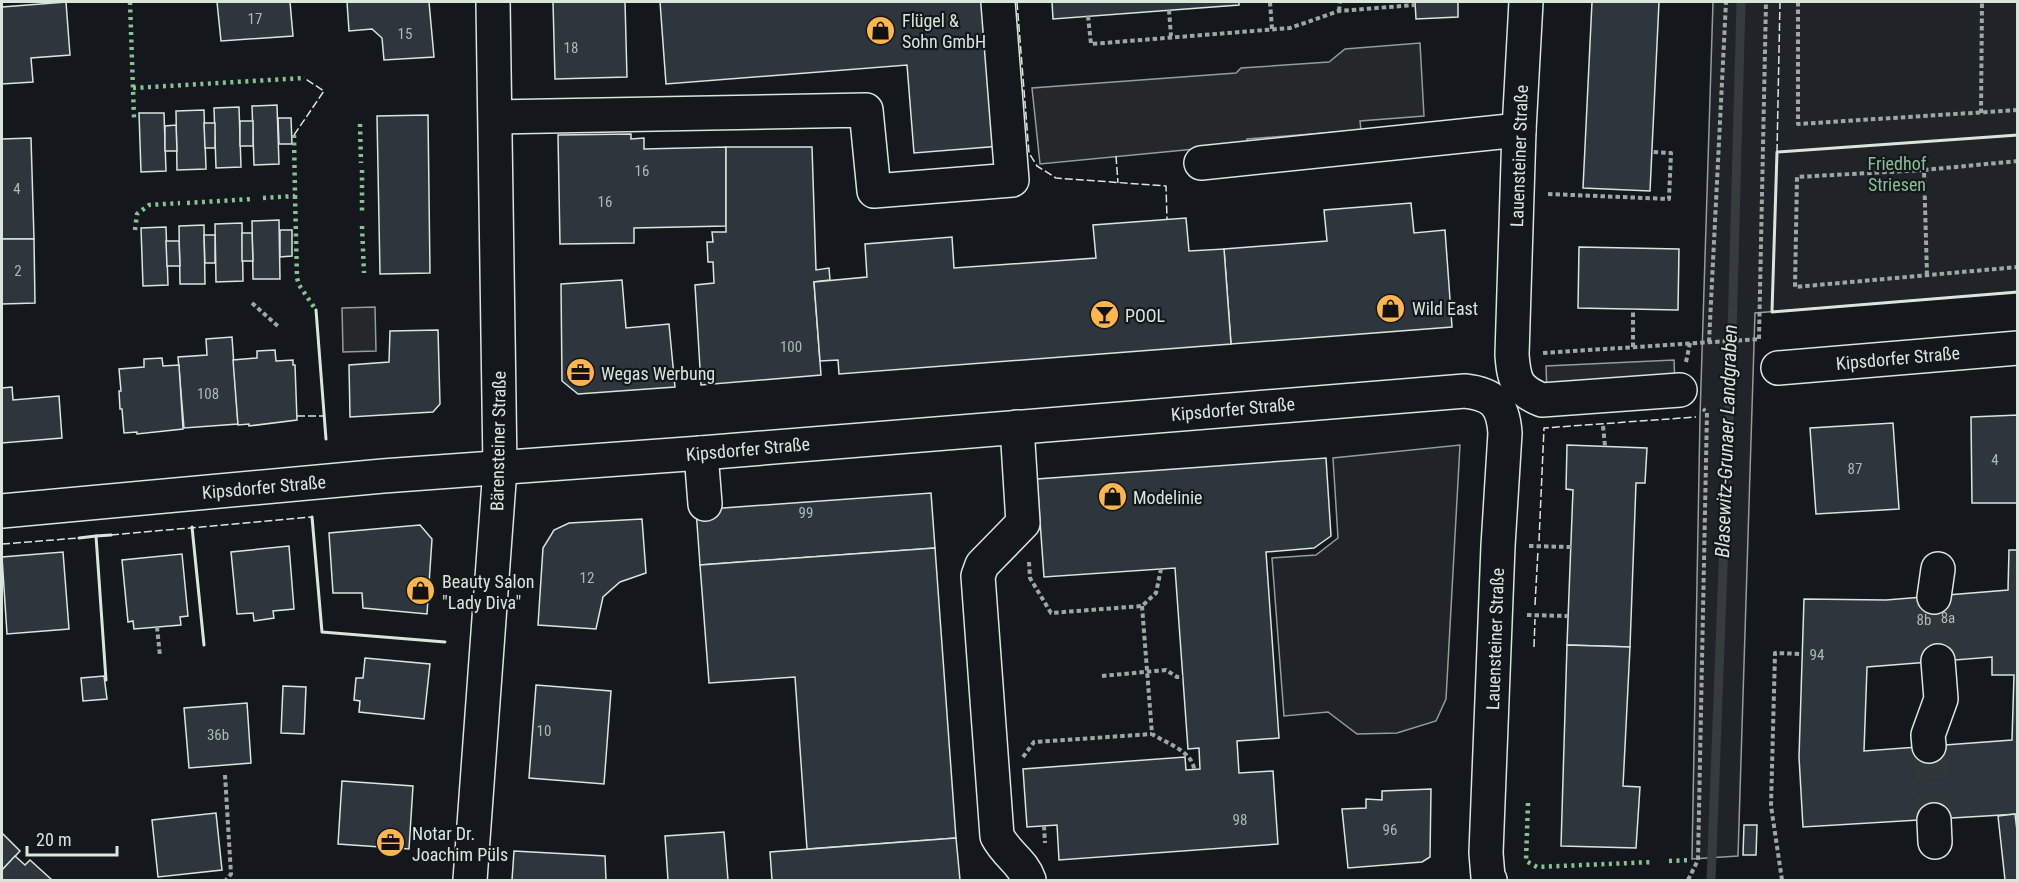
<svg xmlns="http://www.w3.org/2000/svg" width="2019" height="882" font-family="'Roboto Condensed',sans-serif">
	<style>
		.green { fill: #202428; stroke: #939e99; stroke-width: 1.5 }
		.parking { fill: #24282b; stroke: #939e99; stroke-width: 1.5 }
		.lines { fill: none; stroke-linecap: round; stroke-linejoin: round }
		.stream { stroke: #363b3e; stroke-width: 9 }
		.building { fill: #2c363c; stroke: #d8e6dc; stroke-width: 1.5; fill-rule: evenodd }
		.minor-tunnel { stroke: #313739; stroke-width: 33; stroke-dasharray: 33 16; stroke-linecap: butt }
		.minor-casing { stroke: #d8e6dc; stroke-width: 36 }
		.path { stroke: #9da8a2; stroke-width: 4; stroke-dasharray: 4.5 3; stroke-linecap: butt }
		.minor { stroke: #14181c; stroke-width: 33 }
		.hedge { stroke: #8ac095; stroke-width: 4.5; stroke-dasharray: 3 4.5; stroke-linecap: butt }
		.fence { stroke: #d8e6dc; stroke-width: 1.5; stroke-dasharray: 8 3; stroke-linecap: butt }
		.wall { stroke: #d8e6dc; stroke-width: 3 }
		.labels { text-anchor: middle; dominant-baseline: central; stroke-width: 4.5; stroke-linejoin: round; paint-order: stroke }
		.number-label { font-size: 15px; fill: #adbab4 }
		.poi-label { font-size: 18px; fill: #d8e6dc; stroke: #14181c; text-anchor: start }
		.street-label { font-size: 18px; fill: #d8e6dc; stroke: #14181c }
		.park-label { font-size: 18px; fill: #8ac095; stroke: #14181c }
		.water-label { font-size: 20px; font-style: italic; fill: #d8e6dc; stroke: #14181c }
	</style>
	<rect width="100%" height="100%" fill="#14181c"/>
	<g class="green">
		<path d="M1713 2H2017L2018 292 1755 313 1738 856 1692 859 1700 417Z"/>
		<path d="M1460 445 1446 699 1436 721 1397 733 1357 734 1328 712 1284 716 1272 558 1316 555 1338 538 1333 458Z"/>
	</g>
	<g class="parking">
		<path d="M1420 43 1424 116 1360 121 1361 130 1247 139V144L1040 164 1032 88 1236 73 1241 68 1329 62 1345 49Z"/>
		<path d="M375 307 376 351 343 352 342 308Z"/>
		<path d="M1674 360 1675 387 1547 394 1546 366Z"/>
	</g>
	<g class="lines">
		<path class="stream" d="M1711 880 1732 334 1741 2"/>
	</g>
	<g class="building">
		<path d="M66 2 70 55 31 58 33 82 2 84V7Z"/>
		<path d="M217 2H290L293 36 221 41Z"/>
		<path d="M347 2H429L434 57 384 60 382 38 372 29 349 31Z"/>
		<path d="M553 2H625L627 77 555 79Z"/>
		<path d="M660 2H989L1001 146 914 153 907 65 666 84Z"/>
		<path d="M1052 2H1239V5L1053 19Z"/>
		<path d="M1415 2H1458V17L1416 19Z"/>
		<path d="M1592 2H1659L1650 191 1583 188Z"/>
		<path d="M277 105 279 164 254 165 252 106Z"/>
		<path d="M239 107 241 167 216 168 214 108Z"/>
		<path d="M204 110 206 169 177 170 176 111Z"/>
		<path d="M139 113H164L166 171 141 172Z"/>
		<path d="M428 115 430 273 380 274 377 116Z"/>
		<path d="M278 118H291L292 144H279Z"/>
		<rect x="240" y="121" width="13" height="25"/>
		<path d="M204 123H215V148H205Z"/>
		<path d="M176 125 177 151H165V126Z"/>
		<path d="M631 134V139L644 138V149L726 147V226L634 228V243L560 244 558 135Z"/>
		<path d="M31 138 34 239H2V139Z"/>
		<path d="M726 147H812L816 270 829 268 830 280 814 282 821 375 701 385 695 285 714 283 713 262H708L707 242H713L712 232H726Z"/>
		<path d="M1411 203 1414 233 1445 230 1452 327 1231 344 1224 249 1327 241 1324 210Z"/>
		<path d="M1186 218 1189 251 1224 249 1231 344 839 374 838 360 820 361 814 282 867 277 865 244 952 237 954 268 1096 258 1093 225Z"/>
		<path d="M279 220 280 279H253L252 221Z"/>
		<path d="M242 223 243 281 216 282 215 224Z"/>
		<path d="M204 225 205 284H180L179 226Z"/>
		<path d="M166 227 168 285 143 286 141 228Z"/>
		<path d="M280 230H292V256L280 257Z"/>
		<path d="M242 233H252L253 261H242Z"/>
		<path d="M204 235H215V263H205Z"/>
		<path d="M2 239H34L35 303 2 304Z"/>
		<path d="M166 241H179L180 266H167Z"/>
		<path d="M1579 247 1679 249 1678 310 1578 308Z"/>
		<path d="M622 280 626 328 669 324 675 387 578 394 562 381 561 284Z"/>
		<path d="M438 330 440 404 433 412 350 417 349 365 389 362 390 331Z"/>
		<path d="M232 337 238 424 184 428 178 357 207 355 206 339Z"/>
		<path d="M275 350 276 361 293 360V365H295L297 420 249 426V424L238 425 233 360 257 358V351Z"/>
		<path d="M162 358 163 366 179 365 183 429 137 434V432L124 433 122 409H120L119 391H121L119 369 144 367V359Z"/>
		<path d="M12 387 13 400 59 396 62 438 2 443V388Z"/>
		<path d="M2018 415V503H1972L1971 417Z"/>
		<path d="M1893 423 1899 509 1816 514 1810 428Z"/>
		<path d="M1567 445 1647 448 1645 483H1636L1630 647 1567 645 1573 490 1566 489Z"/>
		<path d="M1326 458 1331 536 1314 548 1266 552 1279 738 1237 741 1239 773 1273 771 1278 844 1059 860 1057 825 1027 827 1023 769 1185 757 1186 770 1200 769 1199 748 1188 749 1175 568 1044 577 1037 479Z"/>
		<path d="M931 493 935 548 700 565 696 510Z"/>
		<path d="M642 519 646 573 620 582 603 597 596 629 538 625 543 548 554 530 569 523Z"/>
		<path d="M420 525 432 539 427 614 363 608 362 593H333L329 533Z"/>
		<path d="M289 546 294 609 273 611 274 618 254 621 253 613 237 614 231 552Z"/>
		<path d="M935 548 956 838 807 849 795 677 709 683 700 565Z"/>
		<path d="M2009 550H2018V814L1803 827 1799 757 1804 599 1886 600 2008 590ZM1992 657V675H2014L2012 740 1864 751 1867 667Z"/>
		<path d="M63 552 69 629 7 634 2 557Z"/>
		<path d="M182 554 188 616 180 617 181 625 134 629 133 621 128 622 122 560Z"/>
		<path d="M1567 645 1630 647 1623 786 1640 787 1636 848 1561 846Z"/>
		<path d="M365 658 430 664 424 719 359 712 360 701 354 700 356 678H363Z"/>
		<path d="M104 676 107 699 83 701 81 678Z"/>
		<path d="M536 685 611 691 604 784 529 778Z"/>
		<path d="M283 686 306 687 304 734 281 733Z"/>
		<path d="M247 703 251 763 189 768 184 708Z"/>
		<path d="M342 781 413 786 409 849 338 844Z"/>
		<path d="M1431 789 1430 857 1422 862 1348 868 1342 809 1366 808V799L1382 800V791Z"/>
		<path d="M216 813 222 870 158 877 152 820Z"/>
		<path d="M2015 814 2018 839V880H2005L1998 816Z"/>
		<path d="M1744 825H1757L1756 855H1743Z"/>
		<path d="M724 832 728 880H668L665 836Z"/>
		<path d="M2 833 20 851 2 870Z"/>
		<path d="M956 838 960 880H772L770 852Z"/>
		<path d="M514 851 605 856 606 880H512Z"/>
		<path d="M15 856 25 865 30 860 52 880H2V870Z"/>
	</g>
	<g class="lines">
		<g class="minor-tunnel">
			<path d="M1934 597 1938 661"/>
			<path d="M1929 746 1934 820"/>
		</g>
		<defs>
			<g id="minor">
				<path d="M1526 2 1519 130 1512 355C1514 381 1517 390 1542 400L1680 390"/>
				<path d="M496 117 866 110 874 191 1012 180 998 2"/>
				<path d="M1201 163 1519 130"/>
				<path d="M1778 368 2018 348"/>
				<path d="M1017 427 1023 523 982 565 978 576 997 836C1007 855 1023 862 1029 880"/>
				<path d="M701 453 705 504"/>
				<path d="M2 511 383 476 701 453 1465 391C1493 394 1503 404 1505 433L1498 546 1486 853 1488 877 1490 880"/>
				<path d="M1934 597 1938 569"/>
				<path d="M1929 746 1928 735 1941 699 1938 661"/>
				<path d="M1934 820 1935 842"/>
				<path d="M470 880 500 468 493 2"/>
			</g>
		</defs>
		<use href="#minor" class="minor-casing"/>
		<g class="path">
			<path d="M1270 2 1272 29"/>
			<path d="M1798 2V124L2018 110"/>
			<path d="M1169 10 1171 36"/>
			<path d="M1339 11 1340 2"/>
			<path d="M1088 16 1091 44 1290 28 1339 11 1415 5"/>
			<path d="M1981 113 1982 2"/>
			<path d="M1924 170 2018 161"/>
			<path d="M1548 194 1669 199 1671 153 1652 152"/>
			<path d="M1927 275 1924 170 1797 177 1795 287 2018 267"/>
			<path d="M252 303 280 328"/>
			<path d="M1759 339 1766 2"/>
			<path d="M1709 342 1726 2"/>
			<path d="M1633 347V309"/>
			<path d="M1543 353 1760 339"/>
			<path d="M1686 362 1690 343"/>
			<path d="M1603 426 1605 446"/>
			<path d="M1529 546 1571 547"/>
			<path d="M1029 562 1030 578 1051 613 1142 606 1156 593 1161 569"/>
			<path d="M1142 606 1152 734C1166 743 1192 751 1194 769"/>
			<path d="M1527 615 1568 616"/>
			<path d="M157 627 160 656"/>
			<path d="M1102 676 1166 670 1177 677H1183"/>
			<path d="M1023 757 1034 742 1152 734"/>
			<path d="M225 775 231 874 226 880"/>
			<path d="M1044 826 1045 843"/>
			<path d="M1688 880 1698 860 1707 412 1703 409"/>
			<path d="M1782 880 1771 806 1775 653 1802 654"/>
		</g>
		<use href="#minor" class="minor"/>
		<g class="hedge">
			<path d="M130 2 134 118"/>
			<path d="M133 88 304 78"/>
			<path d="M360 124 361 163"/>
			<path d="M362 170V214"/>
			<path d="M295 196 297 278 299 285 316 310"/>
			<path d="M263 198 295 196 294 135"/>
			<path d="M187 203 252 199"/>
			<path d="M362 226 364 273"/>
			<path d="M135 230 137 214 149 205 180 203"/>
			<path d="M1528 803 1526 861 1537 867 1653 862"/>
			<path d="M1669 861 1690 860"/>
		</g>
		<g class="fence">
			<path d="M1017 2 1029 153 1037 166 1056 178 1166 186 1167 219"/>
			<path d="M294 135 324 91 304 78"/>
			<path d="M1777 152 1780 2"/>
			<path d="M1116 156 1118 183"/>
			<path d="M297 416H325"/>
			<path d="M111 535 312 517"/>
			<path d="M1539 541 1544 428 1696 417"/>
			<path d="M2 544 79 538"/>
			<path d="M1535 605 1538 550"/>
			<path d="M1534 647 1535 619"/>
		</g>
		<g class="wall">
			<path d="M2018 135 1777 152 1772 312 2018 292"/>
			<path d="M316 310 326 439"/>
			<path d="M312 517 322 632 445 642"/>
			<path d="M192 527 204 645"/>
			<path d="M79 538 96 536"/>
			<path d="M106 680 96 536 111 535"/>
		</g>
	</g>
	<defs>
		<symbol id="shop-disc" viewBox="-11 -11 22 22"><circle r="9.5" fill="#ffb74d" stroke="#14181c"/><path d="M-5-2.5h2.3a2.7 3.5 0 0 1 5.4 0H5L5.5 6h-11ZM-1.5-2.5h3a1.5 2.3 0 0 0-3 0Z" fill="#111"/></symbol>
		<symbol id="bar-disc" viewBox="-11 -11 22 22"><circle r="9.5" fill="#ffb74d" stroke="#14181c"/><path d="M-6-5H6L.8 .8V4.5H3.5V6h-7V4.5H-.8V.8Z" fill="#111"/></symbol>
		<symbol id="office-disc" viewBox="-11 -11 22 22"><circle r="9.5" fill="#ffb74d" stroke="#14181c"/><path d="M-6-3h4V-5.5h4V-3h4V5H-6ZM-1-4.5V-3h2v-1.5ZM-6 0V1H6V0Z" fill="#111"/></symbol>
	</defs>
	<g fill-rule="evenodd">
		<use href="#shop-disc" x="864" y="14" width="33" height="33"/>
		<use href="#shop-disc" x="1374" y="292" width="33" height="33"/>
		<use href="#bar-disc" x="1088" y="298" width="33" height="33"/>
		<use href="#office-disc" x="564" y="356" width="33" height="33"/>
		<use href="#shop-disc" x="1096" y="480" width="33" height="33"/>
		<use href="#shop-disc" x="404" y="574" width="33" height="33"/>
		<use href="#office-disc" x="374" y="826" width="33" height="33"/>
	</g>
	<g class="labels">
		<g class="number-label">
			<text x="255" y="19">17</text>
			<text x="405" y="34">15</text>
			<text x="571" y="48">18</text>
			<text x="642" y="171">16</text>
			<text x="17" y="189">4</text>
			<text x="605" y="202">16</text>
			<text x="18" y="271">2</text>
			<text x="791" y="347">100</text>
			<text x="208" y="394">108</text>
			<text x="1995" y="460">4</text>
			<text x="1855" y="469">87</text>
			<text x="806" y="513">99</text>
			<text x="587" y="578">12</text>
			<text x="1948" y="618">8a</text>
			<text x="1924" y="620">8b</text>
			<text x="1817" y="655">94</text>
			<text x="544" y="731">10</text>
			<text x="218" y="735">36b</text>
			<text x="1240" y="820">98</text>
			<text x="1390" y="830">96</text>
		</g>
		<g class="poi-label">
			<text x="902" y="20">Flügel &amp;<tspan x="902" dy="21">Sohn GmbH</tspan></text>
			<text x="1412" y="308">Wild East</text>
			<text x="1125" y="315">POOL</text>
			<text x="601" y="373">Wegas Werbung</text>
			<text x="1133" y="497">Modelinie</text>
			<text x="442" y="581">Beauty Salon<tspan x="442" dy="21">"Lady Diva"</tspan></text>
			<text x="412" y="833">Notar Dr.<tspan x="412" dy="21">Joachim Püls</tspan></text>
		</g>
		<g class="street-label">
			<text transform="translate(1519 156) rotate(-88)">Lauensteiner Straße</text>
			<text transform="translate(1898 358) rotate(-5)">Kipsdorfer Straße</text>
			<text transform="translate(1233 409) rotate(-5)">Kipsdorfer Straße</text>
			<text transform="translate(498 441) rotate(-89)">Bärensteiner Straße</text>
			<text transform="translate(748 449) rotate(-5)">Kipsdorfer Straße</text>
			<text transform="translate(264 487) rotate(-5)">Kipsdorfer Straße</text>
			<text transform="translate(1495 639) rotate(-88)">Lauensteiner Straße</text>
		</g>
		<g class="park-label">
			<text x="1897" y="163">Friedhof<tspan x="1897" dy="21">Striesen</tspan></text>
		</g>
		<g class="water-label">
			<text transform="translate(1726 441) rotate(-88)">Blasewitz‐Grunaer Landgraben</text>
		</g>
	</g>
	<rect width="2019" height="882" fill="none" stroke="#d8e6dc" stroke-width="6"/>
	<path d="M27 846v9h90v-9" fill="none" stroke="#d8e6dc" stroke-width="3"/>
	<text x="36" y="846" font-size="18" fill="#d8e6dc" stroke="#14181c" stroke-width="4.5" paint-order="stroke">20 m</text>
</svg>
